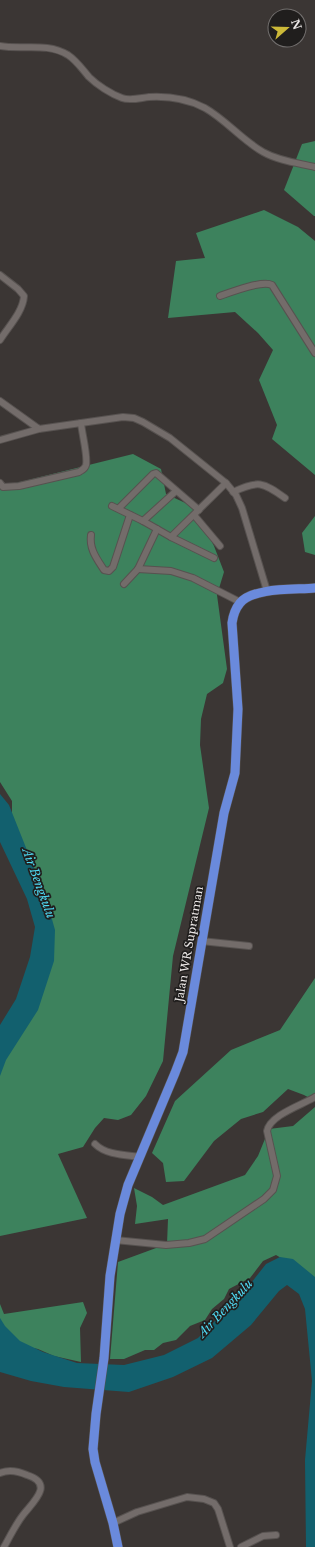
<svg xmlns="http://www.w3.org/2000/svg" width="315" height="1547" font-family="'Libre Baskerville',serif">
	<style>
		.forest { fill: #3d825d }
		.water { fill: #12606e }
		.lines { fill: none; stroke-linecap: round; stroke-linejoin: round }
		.minor-casing { stroke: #575250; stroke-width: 8 }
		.highway-casing { stroke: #575250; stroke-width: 10 }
		.minor { stroke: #736c6a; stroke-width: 6 }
		.highway { stroke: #6a8adc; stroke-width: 9 }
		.labels { text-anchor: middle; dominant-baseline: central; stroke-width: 3.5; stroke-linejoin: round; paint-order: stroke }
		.street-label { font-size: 11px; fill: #ece8e7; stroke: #201e1d }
		.water-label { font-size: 12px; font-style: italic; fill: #4fd9f3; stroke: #201e1d }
	</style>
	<rect width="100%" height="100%" fill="#3b3634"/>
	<g class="forest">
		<path d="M315 141V216H314L284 190 302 144Z"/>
		<path d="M264 210 298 227 315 241V475L272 439 277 425 259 380 273 350 258 333 235 312 168 318 176 261 205 258 196 233Z"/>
		<path d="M133 454 161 469 166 494 194 507 214 546 224 572 217 595 227 669 223 683 207 694 201 719 200 745 209 808 173 956 163 1061 146 1096 131 1115 118 1120 104 1118 95 1128 83 1147 58 1154 87 1218 0 1236V1060L49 918 46 898 36 871 12 841V801L0 782V487Z"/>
		<path d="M315 516V555L305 552 302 533Z"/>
		<path d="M315 978V1101L304 1095 288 1089 263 1112 241 1119 214 1141 184 1181 166 1182 163 1163 152 1153 175 1101 231 1050 280 1030Z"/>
		<path d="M315 1107V1285L293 1265 276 1255 263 1261 250 1278 229 1289 224 1299 212 1309 205 1320 190 1326 176 1340 163 1343 154 1350H145L124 1359H110L118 1262 167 1244 168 1219 135 1224 137 1206 134 1188 152 1197 163 1205 245 1175 258 1156 269 1129 293 1126Z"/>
		<path d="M83 1302 87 1313 80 1328 81 1362 54 1356 38 1349 15 1344 0 1329V1304L4 1314Z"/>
	</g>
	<g class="water">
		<path d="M0 794 9 805 46 898 55 930 54 961 38 1010 6 1060 0 1076V1025L16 999 30 957 35 927 27 899 0 842Z"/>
		<path d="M280 1257 293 1259 315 1277V1547H306L305 1460 312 1381 305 1309 299 1294 287 1285 279 1291 251 1325 212 1358 173 1377 129 1392 64 1387 31 1381 0 1372V1318L5 1326 20 1341 43 1352 77 1363 124 1365 164 1355 198 1338 244 1292 266 1264Z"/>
	</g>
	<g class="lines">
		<defs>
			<g id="minor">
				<path d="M0 46C23 50 47 42 68 55 77 61 82 69 89 77 97 85 111 94 122 98 130 101 140 98 149 97 167 96 188 99 205 108 226 120 242 140 263 152 279 161 298 163 315 167"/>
				<path d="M0 275 18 289 24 296C23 312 8 327 0 340"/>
				<path d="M220 296C231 292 262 280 272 285L315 353"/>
				<path d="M0 401 39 429 123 417 134 418 143 422 170 438 226 483 236 495 242 508 267 591"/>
				<path d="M0 440 39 429"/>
				<path d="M0 483 3 487 19 486 79 472C82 470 85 469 86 465 88 456 82 434 81 423"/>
				<path d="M233 492C258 480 263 482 285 498"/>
				<path d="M112 506 143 521 171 537 214 558"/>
				<path d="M119 508 153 474 156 473 199 510"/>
				<path d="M194 515 220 546"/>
				<path d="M143 521 176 491"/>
				<path d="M91 535C89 549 97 559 104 570L109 571 113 567 130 515"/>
				<path d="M171 537 226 483"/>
				<path d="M138 569 171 571 193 578 240 602"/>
				<path d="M124 584 138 569 157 529"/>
				<path d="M201 941 249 946"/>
				<path d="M95 1144C106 1155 125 1155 140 1157"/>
				<path d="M115 1240 166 1245 189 1243 205 1239 264 1199 273 1190 277 1176 267 1131C270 1115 302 1105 315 1097"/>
				<path d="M0 1473C9 1469 18 1471 27 1475 55 1484 33 1502 23 1515 16 1524 10 1536 4 1547"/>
				<path d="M113 1523 137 1512 187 1497 204 1499 214 1503 218 1509 230 1547"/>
				<path d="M241 1547 263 1536 276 1535"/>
			</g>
			<path id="highway" d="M118 1547 113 1523 95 1462 93 1449 96 1414 104 1358 110 1276 120 1214 128 1185 175 1073 183 1052 224 813 235 773 238 709 232 623C233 616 235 609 240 603 253 587 296 590 315 588"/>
		</defs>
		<use href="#minor" class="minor-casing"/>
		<use href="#highway" class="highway-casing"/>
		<use href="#minor" class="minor"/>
		<use href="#highway" class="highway"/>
	</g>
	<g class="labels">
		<g class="street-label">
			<text transform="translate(189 944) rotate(-80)">Jalan WR Supratman</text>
		</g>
		<g class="water-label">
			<text transform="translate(39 883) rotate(70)">Air Bengkulu</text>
			<text transform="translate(225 1308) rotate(-47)">Air Bengkulu</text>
		</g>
	</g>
	<g transform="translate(287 28) rotate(70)"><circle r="19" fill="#201e1d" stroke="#726f6e"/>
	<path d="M0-3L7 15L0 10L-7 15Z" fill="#ccb938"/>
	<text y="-6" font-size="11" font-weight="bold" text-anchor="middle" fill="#ece8e7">N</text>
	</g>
</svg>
